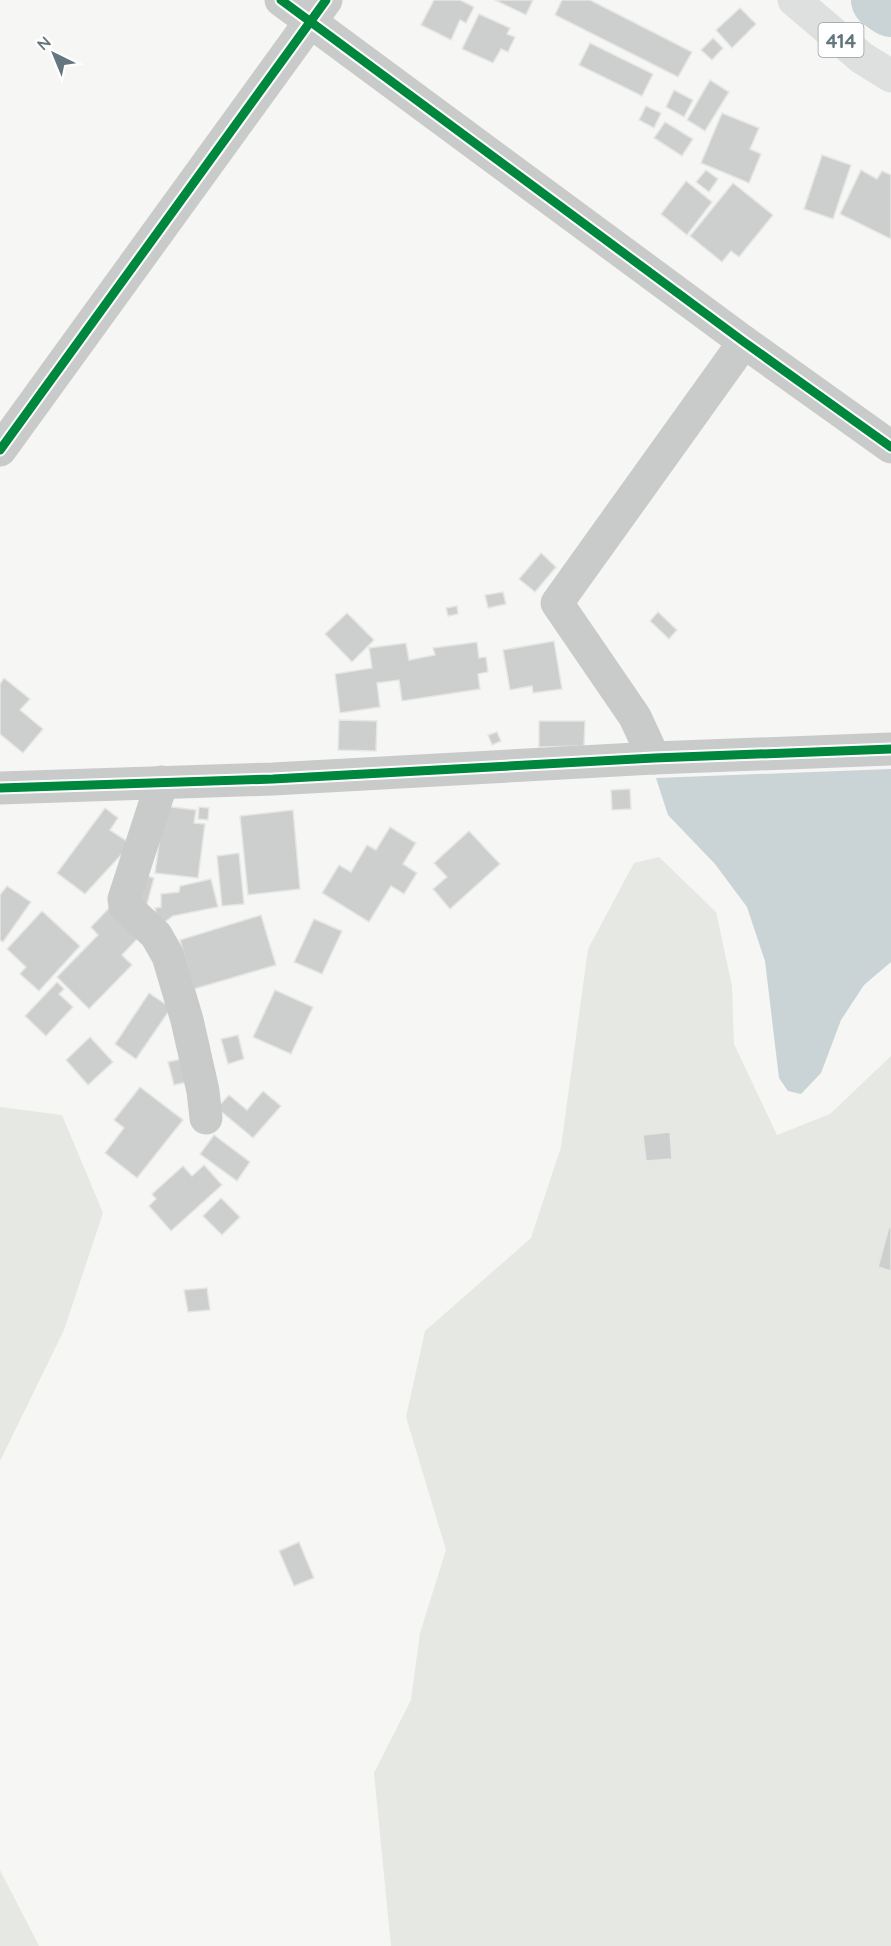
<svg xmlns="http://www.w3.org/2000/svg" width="891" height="1946" font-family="Quicksand,sans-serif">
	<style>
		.green { fill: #e6e8e3 }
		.water { fill: #cad3d5 }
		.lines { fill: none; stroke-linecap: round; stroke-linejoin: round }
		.river { stroke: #cad3d5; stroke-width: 60 }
		.building { fill: #cdcece; stroke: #e6e6e5; stroke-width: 1.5 }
		.minor { stroke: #c9cbca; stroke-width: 33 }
		.trunk { stroke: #dedfdf; stroke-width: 33 }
		.cycleway-casing { stroke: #fff; stroke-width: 13 }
		.cycleway { stroke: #00873e; stroke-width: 9 }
		.labels { text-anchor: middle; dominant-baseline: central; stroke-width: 6; stroke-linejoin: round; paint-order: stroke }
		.shield { fill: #fff; stroke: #929fa5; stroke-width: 1.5 }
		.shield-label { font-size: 20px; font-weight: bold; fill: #64767e }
	</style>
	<rect width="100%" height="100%" fill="#f6f6f5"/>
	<g class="green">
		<path d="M659 857 716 912 732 986 734 1044 777 1135 830 1114 891 1056V1946H391L374 1773 411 1700 420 1633 446 1550 406 1417 425 1331 531 1238 561 1147 588 949 634 863Z"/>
		<path d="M0 1107 62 1115 103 1213 64 1330 0 1461Z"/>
		<path d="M0 1870 2 1874 39 1946H0Z"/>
	</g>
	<path class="water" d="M891 769V962L864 985 841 1020 821 1073 801 1094 788 1091 779 1078 765 961 747 907 715 864 668 815 656 778Z"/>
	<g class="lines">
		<path class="river" d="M881 0 891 7"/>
	</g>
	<g class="building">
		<path d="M434 0H460L474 7 466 23 460 20 451 40 421 25Z"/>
		<path d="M495 0H533L526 15Z"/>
		<path d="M562 0H590L692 52 678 77 555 15Z"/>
		<path d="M740 8 756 24 732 48 716 30Z"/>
		<path d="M479 14 510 28 507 34 515 37 508 52 501 49 493 63 462 49Z"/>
		<path d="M713 38 723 48 712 60 701 50Z"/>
		<path d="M590 43 653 74 642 96 579 65Z"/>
		<path d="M710 80 729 92 705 131 687 120Z"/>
		<path d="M674 90 693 100 684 117 666 107Z"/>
		<path d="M646 106 661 113 654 128 639 120Z"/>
		<path d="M722 113 759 128 750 149 761 154 749 183 701 163Z"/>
		<path d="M665 122 693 139 682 156 654 138Z"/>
		<path d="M822 155 851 165 833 219 804 209Z"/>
		<path d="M706 170 718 179 709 192 696 182Z"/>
		<path d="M861 170 877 179 882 171 891 175V239L840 214Z"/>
		<path d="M686 181 712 202 687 235 661 214Z"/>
		<path d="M733 183 773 215 739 257 731 251 722 262 690 236Z"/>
		<path d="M541 553 556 567 535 592 519 579Z"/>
		<path d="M503 592 506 604 488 608 485 595Z"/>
		<path d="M457 606 458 614 448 616 446 608Z"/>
		<path d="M658 612 677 630 669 639 650 621Z"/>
		<path d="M347 613 374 640 352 662 325 634Z"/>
		<path d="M554 641 562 689 533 693 532 686 510 690 503 650Z"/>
		<path d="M477 642 479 658 486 657 488 672 478 674 480 689 402 701 399 680 377 683 380 707 340 713 335 674 372 668 369 648 406 643 409 660 435 655 433 648Z"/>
		<path d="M4 678 30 699 20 710 43 729 23 753 0 734V684Z"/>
		<path d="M339 720 377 721 376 751 338 750Z"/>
		<path d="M539 721H585L584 746 539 747Z"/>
		<path d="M497 732 501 741 492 745 488 735Z"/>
		<path d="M630 789 631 809 612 810 611 790Z"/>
		<path d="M164 806 196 810 194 823 205 824 198 878 155 873Z"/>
		<path d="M199 807 209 808 208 820 198 819Z"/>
		<path d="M105 808 118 818 110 830 131 844 85 894 57 873Z"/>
		<path d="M293 810 300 889 248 895 240 816Z"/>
		<path d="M390 827 416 843 403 864 417 873 404 894 391 886 369 922 322 893 339 865 351 872 367 845 376 850Z"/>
		<path d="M469 831 500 864 450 909 433 889 447 877 434 863Z"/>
		<path d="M239 853 244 904 222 906 217 856Z"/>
		<path d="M141 874 154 878 147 904 134 900Z"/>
		<path d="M211 879 218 907 173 916 166 921 158 924 155 908 161 907V894L179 892 180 886Z"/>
		<path d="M7 886 31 902 3 942 0 940V895Z"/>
		<path d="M110 907 139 937 122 955 132 965 89 1009 57 977 98 935 91 927Z"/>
		<path d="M42 911 80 946 39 991 20 974 26 967 7 949Z"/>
		<path d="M261 915 276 965 194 989 180 940Z"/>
		<path d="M314 919 342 931 322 974 294 962Z"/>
		<path d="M57 982 64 989 59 994 73 1007 46 1036 25 1016Z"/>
		<path d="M275 990 313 1007 291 1054 253 1037Z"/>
		<path d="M149 993 171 1008 136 1059 115 1044Z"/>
		<path d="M238 1035 244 1059 228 1064 221 1039Z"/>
		<path d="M90 1037 113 1062 88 1085 66 1060Z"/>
		<path d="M185 1058 192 1081 174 1085 168 1062Z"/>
		<path d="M140 1087 183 1120 137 1178 105 1153 124 1128 114 1120Z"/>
		<path d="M263 1091 281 1106 253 1138 217 1108 229 1095 247 1110Z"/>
		<path d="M670 1132 672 1159 646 1161 643 1135Z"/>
		<path d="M214 1135 250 1162 237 1181 200 1154Z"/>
		<path d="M204 1165 222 1185 171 1231 149 1206 156 1199 152 1194 183 1166 192 1176Z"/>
		<path d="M221 1198 240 1217 222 1235 203 1216Z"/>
		<path d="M889 1227 891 1228V1271L878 1267Z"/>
		<path d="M207 1288 210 1310 188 1312 184 1290Z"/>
		<path d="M299 1542 314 1578 294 1586 279 1551Z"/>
	</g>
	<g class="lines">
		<g class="minor">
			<path d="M281 0 744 342 891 447"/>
			<path d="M0 450 326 0"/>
			<path d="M654 758 635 717 557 603 744 342"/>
			<path d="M162 782 124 899 125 906 156 935 168 956 187 1020 203 1091 206 1118"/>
			<path d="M0 788 273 779 654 758 891 749"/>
		</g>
		<path class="trunk" d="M794 0 862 58 891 76"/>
		<defs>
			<g id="cycleway">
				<path d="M281 0 744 342 891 447"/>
				<path d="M0 450 326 0"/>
				<path d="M0 788 273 779 654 758 891 749"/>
			</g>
		</defs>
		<use href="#cycleway" class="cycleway-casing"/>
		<use href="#cycleway" class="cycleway"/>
	</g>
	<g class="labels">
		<rect class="shield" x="818.5" y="23" width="45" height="34" rx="4.5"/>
		<g class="shield-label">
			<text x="841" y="40">414</text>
		</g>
	</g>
	<g transform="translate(54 54) rotate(317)" stroke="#ffffff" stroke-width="4.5" paint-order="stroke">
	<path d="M0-4.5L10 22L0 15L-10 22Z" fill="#64767e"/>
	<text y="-9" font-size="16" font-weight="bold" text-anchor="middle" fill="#64767e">N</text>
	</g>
</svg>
